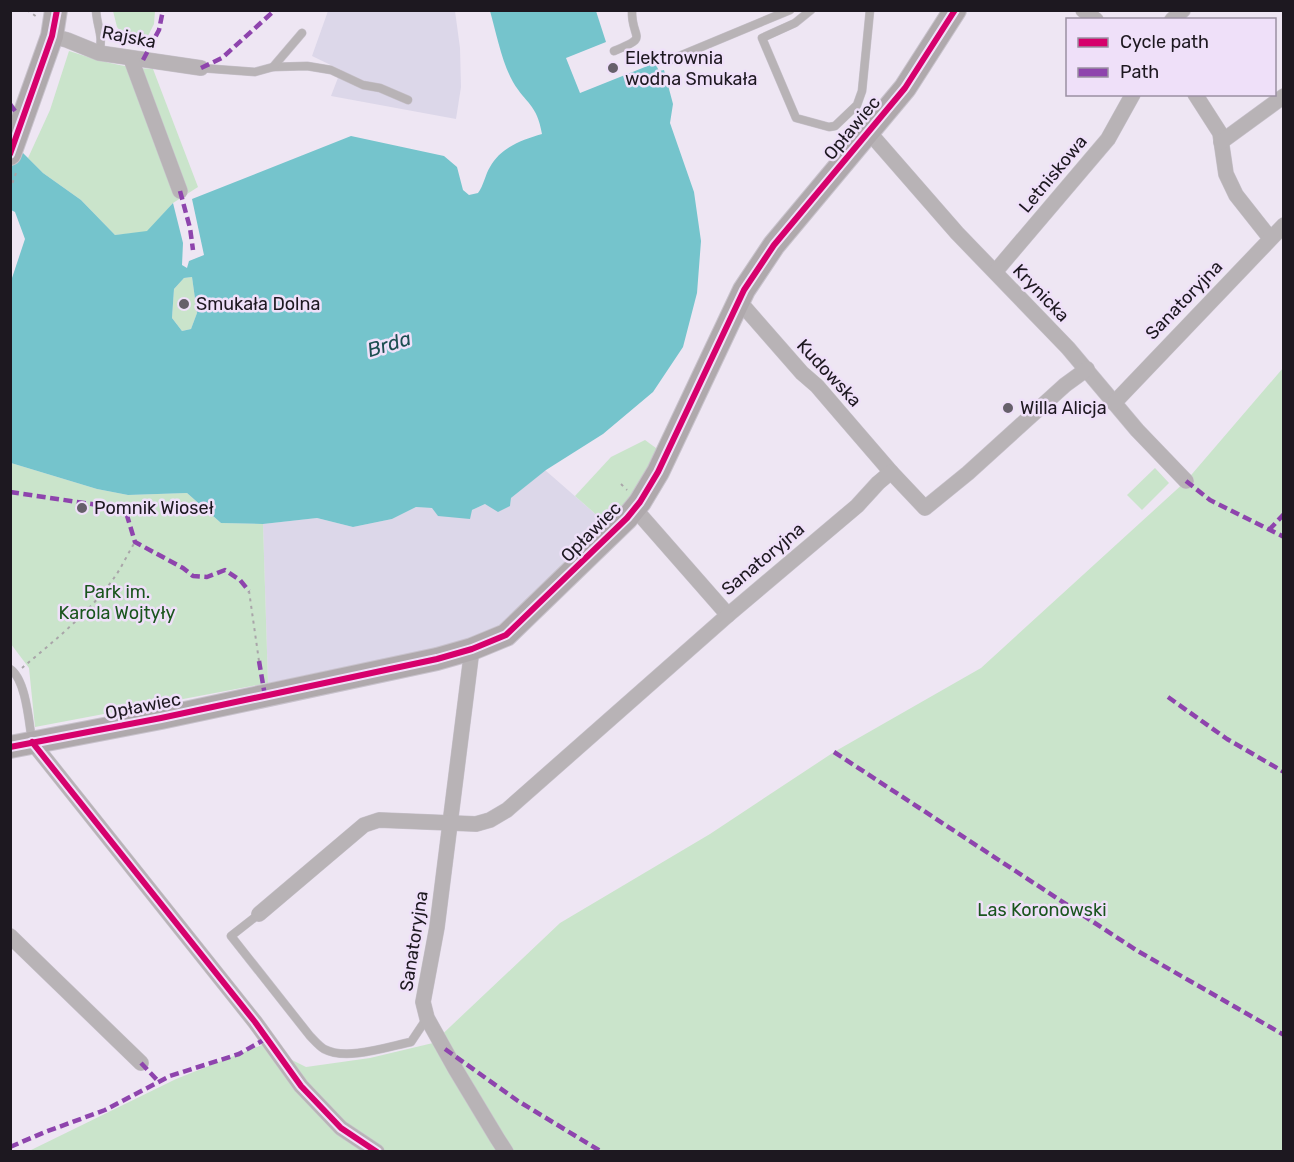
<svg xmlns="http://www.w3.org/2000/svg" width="1294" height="1162" font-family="Rubik,sans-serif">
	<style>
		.education { fill: #dcd7e9 }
		.green { fill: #cae4cb }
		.water { fill: #75c4cc; fill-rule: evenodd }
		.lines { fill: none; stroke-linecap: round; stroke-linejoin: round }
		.lane-casing { stroke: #c8c2cc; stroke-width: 9 }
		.street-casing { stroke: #c8c2cc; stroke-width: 16 }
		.secondary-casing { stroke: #c8c2cc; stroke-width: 24 }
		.path { stroke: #a9a5a9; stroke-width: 2; stroke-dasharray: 3 4.5; stroke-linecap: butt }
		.lane { stroke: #b8b3b6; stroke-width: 8 }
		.street { stroke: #b8b3b6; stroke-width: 15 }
		.secondary { stroke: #afa9ac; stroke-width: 22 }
		.quiet { stroke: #8e44ad; stroke-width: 4.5; stroke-dasharray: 9 4.5; stroke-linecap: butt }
		.cycleway-casing { stroke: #efe0f9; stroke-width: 10 }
		.cycleway { stroke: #d6006c; stroke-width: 6 }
		.poi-dot { fill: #66606a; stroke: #efe0f9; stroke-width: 2 }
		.labels { text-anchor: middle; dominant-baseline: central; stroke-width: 5; stroke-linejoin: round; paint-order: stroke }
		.street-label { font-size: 18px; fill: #1d1820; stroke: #efe0f9 }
		.poi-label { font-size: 18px; fill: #1d1820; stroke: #efe0f9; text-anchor: start }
		.park-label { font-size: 18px; fill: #1a551e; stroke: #efe0f9 }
		.water-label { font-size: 20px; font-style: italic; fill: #1c4e51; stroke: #efe0f9 }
	</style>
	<rect width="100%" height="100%" fill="#eee6f3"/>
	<g class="education">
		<path d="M328 11H455L460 48 461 87 456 119 331 96 341 70 312 56Z"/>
		<path d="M545 470 608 525 499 629 431 653 354 665 268 683 263 524 317 518 353 527 392 519 416 507 472 510 485 504 510 506 511 498Z"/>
	</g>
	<g class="green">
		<path d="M113 11H155L154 24 148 36 140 40 127 39 117 27Z"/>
		<path d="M69 51C97 60 123 68 153 69L198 187 173 203 147 232 115 235 81 200 43 173 28 158 50 110Z"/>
		<path d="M192 277 197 313 191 329 182 331 172 318 174 289 184 278Z"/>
		<path d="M1283 368V1151L27 1152 176 1079 262 1045 306 1067 370 1058 433 1043 560 923 710 834 834 752 981 668 1186 481Z"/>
		<path d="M645 440 660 451 636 495 608 525 575 496 611 457Z"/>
		<path d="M11 463 97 489 128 495 187 493 221 523 263 524 268 683 35 727 29 668 11 644Z"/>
		<path d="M1155 468 1169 483 1142 510 1127 495Z"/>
	</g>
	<path class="water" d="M490 11H596L606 42 566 58 580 93 655 63 659 71 664 70 673 104 670 123 694 192 701 241 697 293 683 347 653 392 603 434 546 470 511 498 510 506 498 512 485 504 472 510 470 519 438 516 432 508 416 507 392 519 353 527 317 518 263 524 221 523 187 493 128 495 97 489 11 463V281L25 239 15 212 11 210 10 140 43 173 81 200 115 235 147 231 173 203 183 243 182 265 187 268 189 261 204 255 192 199 351 136 444 156 457 167 463 190 469 195 478 193C484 185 485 175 490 167 501 147 522 140 542 134 537 104 526 104 513 82 502 63 496 32 490 11ZM192 277 197 313 191 329 182 331 172 318 174 289 184 278Z"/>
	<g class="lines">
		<defs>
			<g id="lane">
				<path d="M96 10C97 28 104 36 99 53"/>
				<path d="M811 10 795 23 762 38 796 118 829 127 835 126 857 105 862 91 870 10"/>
				<path d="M614 51C651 36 631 40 632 10"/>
				<path d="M670 60 790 10"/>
				<path d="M273 67 307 66 331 70 363 85 380 88 408 100"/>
				<path d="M201 68 255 72 273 67 302 33"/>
				<path d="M10 669C26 679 29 723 32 741"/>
				<path d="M259 914 231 936 310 1036C314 1040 319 1046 324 1049 346 1061 387 1047 411 1042L427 1018"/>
			</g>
			<g id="street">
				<path d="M1083 10 1096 20"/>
				<path d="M1172 20 1183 10"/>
				<path d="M52 36 67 40 99 53 201 68"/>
				<path d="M131 59 180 191"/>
				<path d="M1195 94 1220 133 1226 174 1236 195 1270 238"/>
				<path d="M868 131 957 233 1068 348 1137 430 1186 481"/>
				<path d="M1221 142 1284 96"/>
				<path d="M995 272 1108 139 1133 94"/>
				<path d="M739 301 802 373 817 386 841 414 891 472"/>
				<path d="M1114 403 1284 225"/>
				<path d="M635 509 728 615"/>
				<path d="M472 649 437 927 423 1002 427 1018 456 1070 497 1138 506 1152"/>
				<path d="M32 742 255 1022 301 1086 341 1128 377 1152"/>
				<path d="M259 914 364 825 379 820 476 824 490 820 507 810 728 615 857 506 878 483 891 472 925 508 968 473 1065 385 1087 369"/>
				<path d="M10 936 141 1063"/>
			</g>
			<g id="secondary">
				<path d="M10 154 52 36 56 10"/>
				<path d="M10 747 161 718 437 659 472 649 506 635 627 518 640 502 658 472 744 290 774 245 905 88 955 10"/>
			</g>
		</defs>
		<use href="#lane" class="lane-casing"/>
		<use href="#street" class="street-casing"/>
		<use href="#secondary" class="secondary-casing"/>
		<g class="path">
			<path d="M27 10 37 17"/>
			<path d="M10 190 17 170"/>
			<path d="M621 484 627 490"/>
			<path d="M249 591 259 661"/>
			<path d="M22 668C54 641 90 612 114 578 122 567 128 553 135 542"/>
		</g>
		<use href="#lane" class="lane"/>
		<use href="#street" class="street"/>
		<use href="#secondary" class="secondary"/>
		<g class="quiet">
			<path d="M143 60 159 30 163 10"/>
			<path d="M201 68 222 58 275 10"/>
			<path d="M10 104 15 111"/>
			<path d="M180 191 190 228 193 250"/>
			<path d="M1186 481 1210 500 1284 537"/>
			<path d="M10 492 125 509 135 542 183 568 193 576 207 577 225 570 240 580 249 591"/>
			<path d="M1269 530 1284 514"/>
			<path d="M259 661 265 696"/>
			<path d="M1168 697 1227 739 1284 772"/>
			<path d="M834 752 1136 950 1284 1035"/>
			<path d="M445 1049 518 1101 602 1152"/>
			<path d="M141 1063 159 1082"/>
			<path d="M10 1147 45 1132 105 1110 170 1076 239 1054 267 1038"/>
		</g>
		<defs>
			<g id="cycleway">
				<path d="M10 154 52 36 57 10"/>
				<path d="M32 742 255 1022 301 1086 341 1128 377 1152"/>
				<path d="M10 747 161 718 437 659 472 649 506 635 627 518 640 502 658 472 744 290 774 245 905 88 955 10"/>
			</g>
		</defs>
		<use href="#cycleway" class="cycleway-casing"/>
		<use href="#cycleway" class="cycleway"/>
	</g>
	<g class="poi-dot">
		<circle cx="613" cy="68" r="6"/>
		<circle cx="184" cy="304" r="6"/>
		<circle cx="1008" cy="408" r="6"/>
		<circle cx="82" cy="508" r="6"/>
	</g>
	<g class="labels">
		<g class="street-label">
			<text transform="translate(129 37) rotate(11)">Rajska</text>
			<text transform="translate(852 128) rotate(-50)">Opławiec</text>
			<text transform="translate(1053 174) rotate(-50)">Letniskowa</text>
			<text transform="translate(1041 293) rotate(46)">Krynicka</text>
			<text transform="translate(1184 300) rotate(-46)">Sanatoryjna</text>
			<text transform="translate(829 373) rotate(47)">Kudowska</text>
			<text transform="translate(591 532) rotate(-45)">Opławiec</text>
			<text transform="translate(763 559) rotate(-40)">Sanatoryjna</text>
			<text transform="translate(143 706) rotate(-11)">Opławiec</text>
			<text transform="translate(414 941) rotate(-81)">Sanatoryjna</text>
		</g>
		<g class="poi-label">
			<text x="625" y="58">Elektrownia<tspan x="625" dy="21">wodna Smukała</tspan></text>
			<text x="196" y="304">Smukała Dolna</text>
			<text x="1020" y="408">Willa Alicja</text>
			<text x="94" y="508">Pomnik Wioseł</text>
		</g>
		<g class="park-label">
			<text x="117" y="592">Park im.<tspan x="117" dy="21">Karola Wojtyły</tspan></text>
			<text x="1042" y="910">Las Koronowski</text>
		</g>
		<g class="water-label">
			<text transform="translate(389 344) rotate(-17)">Brda</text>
		</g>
	</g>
	<rect width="1294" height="1162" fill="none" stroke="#1d1820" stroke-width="24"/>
	<rect x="1066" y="18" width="210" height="78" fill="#efe0f9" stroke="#9b90a2" stroke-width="1.5"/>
	<rect x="1078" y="38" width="30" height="9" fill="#d6006c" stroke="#9b90a2" stroke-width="1.5"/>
	<text x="1120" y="48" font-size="18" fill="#1d1820">Cycle path</text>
	<rect x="1078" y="68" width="30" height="9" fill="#8e44ad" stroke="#9b90a2" stroke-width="1.5"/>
	<text x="1120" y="78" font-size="18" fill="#1d1820">Path</text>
</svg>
